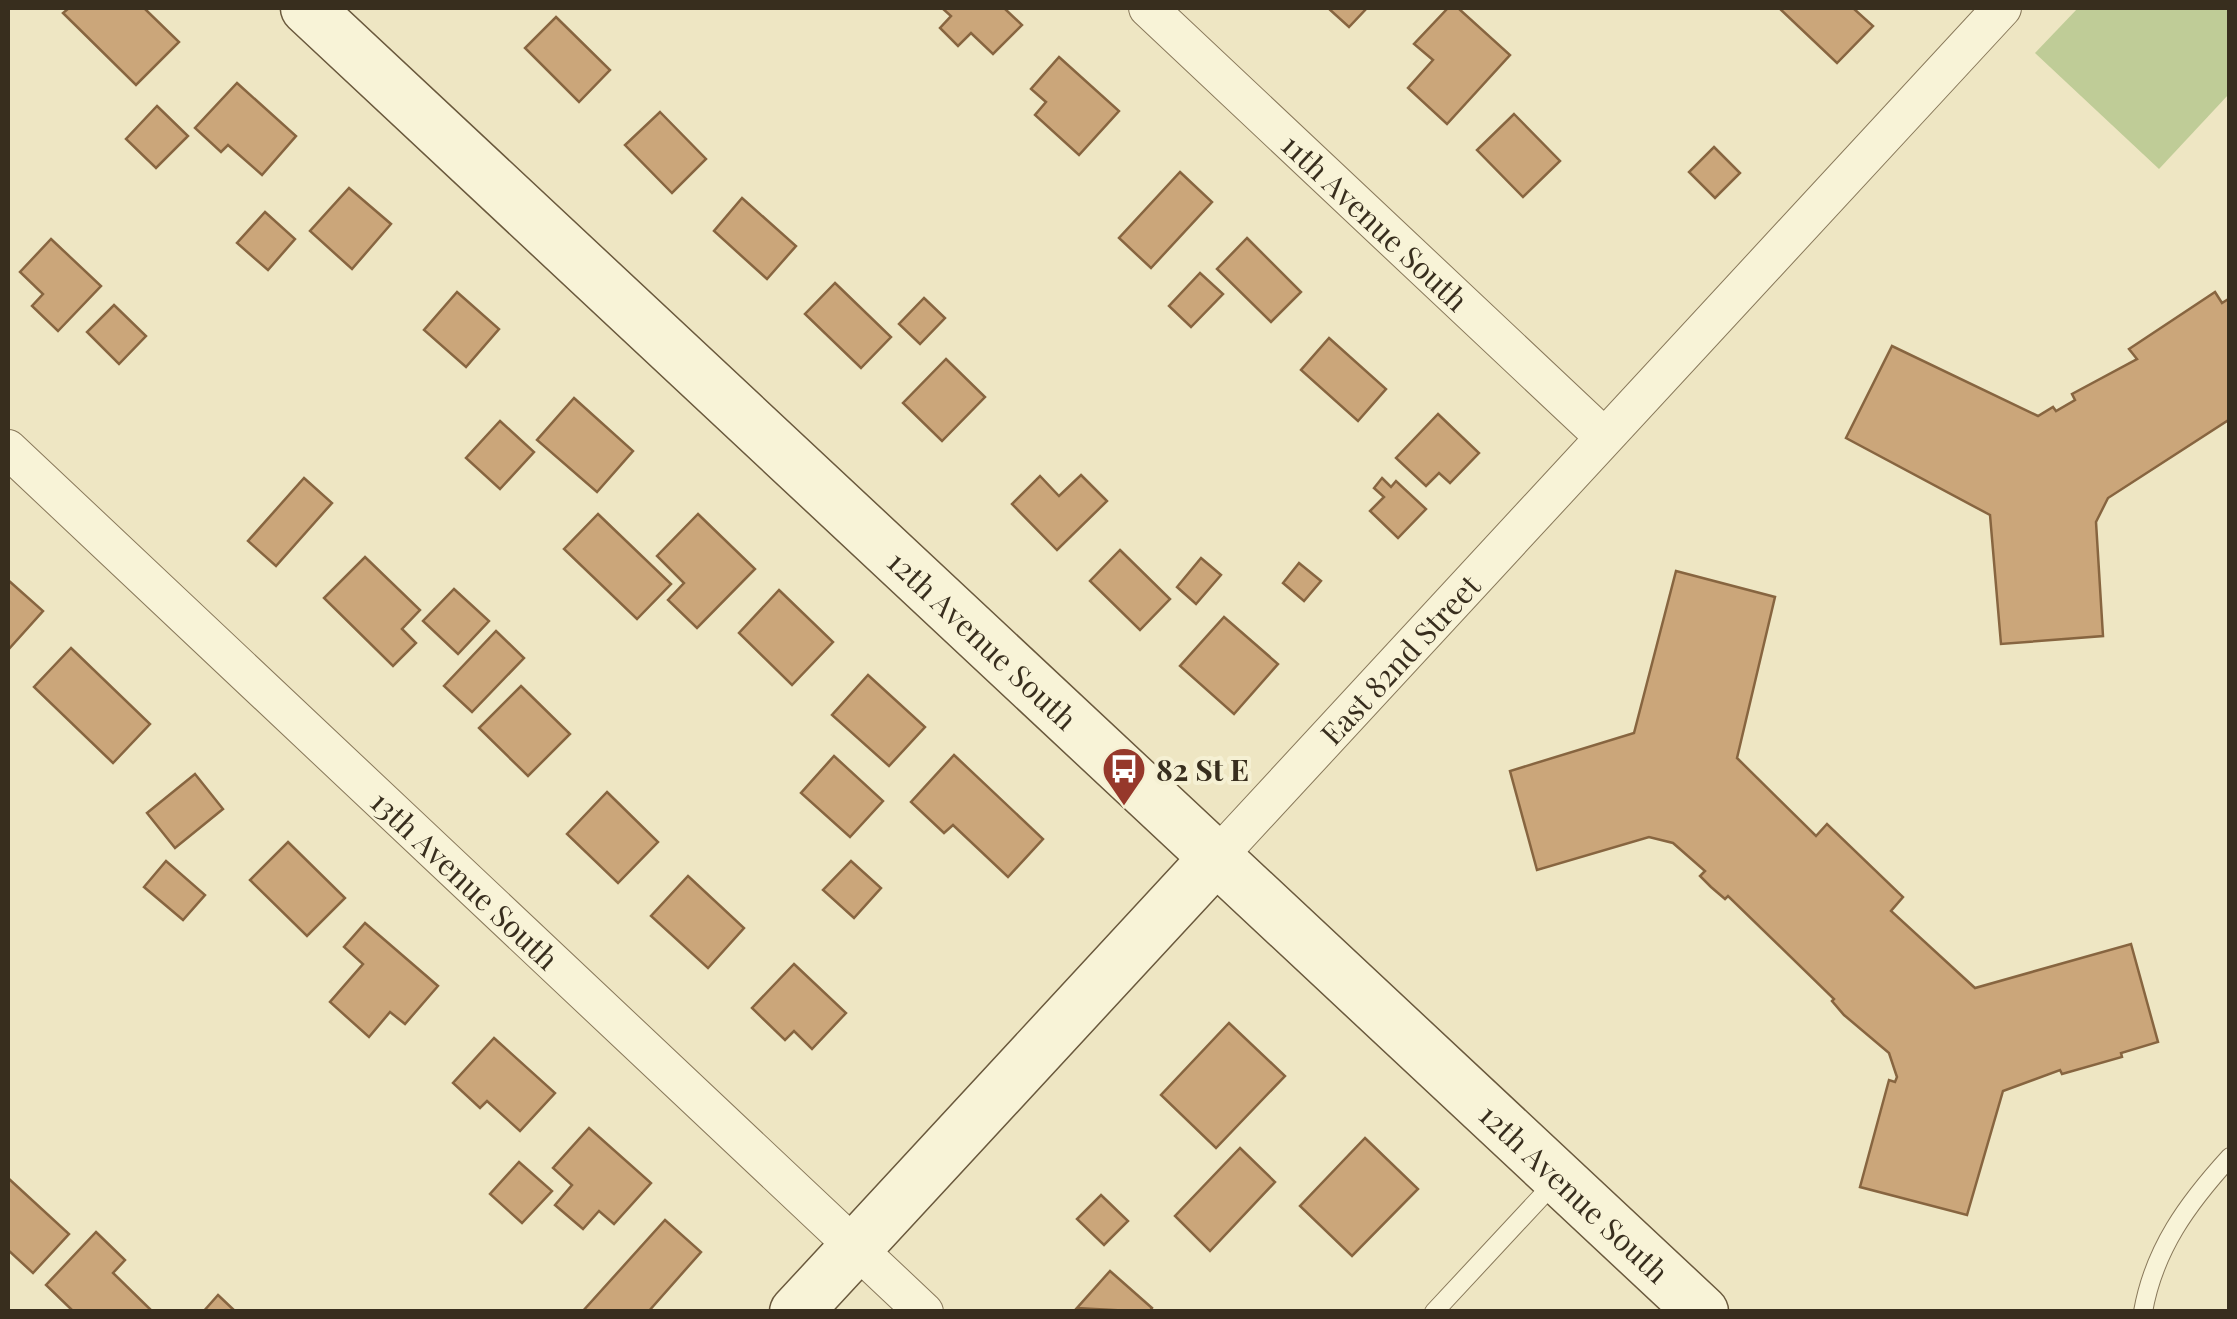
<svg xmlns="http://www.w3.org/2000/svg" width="2237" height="1319" font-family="'Playfair Display',serif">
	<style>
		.green { fill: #bfcc97 }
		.building { fill: #cba67a; stroke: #876540; stroke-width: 2.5 }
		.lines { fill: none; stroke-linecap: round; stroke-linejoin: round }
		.lane-casing { stroke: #88785a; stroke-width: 20 }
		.street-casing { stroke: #88785a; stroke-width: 40 }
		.secondary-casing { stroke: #6a593d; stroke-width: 55 }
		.lane { stroke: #f8f3d7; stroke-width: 18 }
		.street { stroke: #f8f3d7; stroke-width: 38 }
		.secondary { stroke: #f8f3d7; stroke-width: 52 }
		.labels { text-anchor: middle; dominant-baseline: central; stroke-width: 8; stroke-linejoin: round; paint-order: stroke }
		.street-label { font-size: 30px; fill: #382e1e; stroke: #f5f0d3 }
		.poi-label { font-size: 30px; font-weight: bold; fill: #382e1e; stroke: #f5f0d3; text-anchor: start }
	</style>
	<rect width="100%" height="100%" fill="#eee6c3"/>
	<path class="green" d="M2078 8H2229V94L2159 169 2035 53Z"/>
	<g class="building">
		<path d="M69 8H144L179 42 136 85 63 13Z"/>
		<path d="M942 8H1004L1022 25 993 54 971 33 958 46 940 28 951 16Z"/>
		<path d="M1328 8H1367L1349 27Z"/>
		<path d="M1448 8H1458L1510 55 1447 124 1408 88 1433 60 1414 44Z"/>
		<path d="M1779 8H1853L1873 26 1837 63Z"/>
		<path d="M556 17 610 70 579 102 525 48Z"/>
		<path d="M1059 57 1119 111 1079 155 1035 115 1046 102 1031 89Z"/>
		<path d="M237 83 296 136 262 175 228 145 221 152 195 128Z"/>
		<path d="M157 106 188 136 156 168 126 139Z"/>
		<path d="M660 112 706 159 672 193 625 145Z"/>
		<path d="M1514 114 1560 161 1523 197 1477 150Z"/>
		<path d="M1714 147 1740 173 1715 198 1689 172Z"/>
		<path d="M1180 172 1212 202 1151 268 1119 238Z"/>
		<path d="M349 188 391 224 352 269 310 231Z"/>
		<path d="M742 198 796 246 767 279 714 231Z"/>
		<path d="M265 212 295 239 268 270 237 243Z"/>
		<path d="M1247 238 1301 292 1271 322 1217 269Z"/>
		<path d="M51 239 101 286 58 331 32 306 43 294 20 272Z"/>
		<path d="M1200 273 1223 294 1191 327 1169 306Z"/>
		<path d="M835 283 891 337 861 368 805 314Z"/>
		<path d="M457 292 499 329 466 367 424 330Z"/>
		<path d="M2215 292 2222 303 2230 298V419L2108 498 2096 522 2103 636 2001 644 1990 515 1846 438 1892 346 2038 416 2053 407 2056 411 2075 400 2072 394 2137 359 2129 349Z"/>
		<path d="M924 298 945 318 920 344 899 324Z"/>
		<path d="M114 305 146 336 119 364 87 332Z"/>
		<path d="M1329 338 1386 389 1358 421 1301 370Z"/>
		<path d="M946 359 985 397 942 441 903 403Z"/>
		<path d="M574 398 633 451 597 492 537 440Z"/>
		<path d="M1438 414 1479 453 1450 483 1439 473 1426 486 1396 458Z"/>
		<path d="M500 421 534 452 500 489 466 458Z"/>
		<path d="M1081 475 1107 501 1057 550 1012 504 1040 476 1059 496Z"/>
		<path d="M304 478 332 503 276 566 248 541Z"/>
		<path d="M1382 478 1391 487 1396 481 1426 509 1398 538 1370 511 1384 497 1374 488Z"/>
		<path d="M598 514 671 584 637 619 564 549Z"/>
		<path d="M698 514 755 569 697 628 668 600 684 583 657 556Z"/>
		<path d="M1120 550 1170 599 1140 630 1090 581Z"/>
		<path d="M365 557 420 610 402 629 416 643 393 666 324 598Z"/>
		<path d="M1201 558 1221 575 1196 604 1177 587Z"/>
		<path d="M1299 563 1321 581 1304 601 1283 583Z"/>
		<path d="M1676 571 1775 597 1737 758 1816 836 1827 824 1903 897 1891 911 1975 988 2131 944 2158 1042 2121 1053 2122 1057 2062 1074 2060 1070 2003 1091 1967 1215 1860 1187 1889 1080 1895 1082 1897 1077 1889 1053 1844 1015 1832 1001 1834 999 1728 896 1725 899 1711 887 1700 876 1705 871 1673 843 1649 837 1537 870 1510 771 1634 733Z"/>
		<path d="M8 580 43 611 8 650Z"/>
		<path d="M454 589 489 621 458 654 423 621Z"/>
		<path d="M779 590 833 642 792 685 739 633Z"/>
		<path d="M1224 617 1278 664 1234 714 1180 666Z"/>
		<path d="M496 631 524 658 472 712 444 686Z"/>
		<path d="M71 648 150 724 113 763 34 687Z"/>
		<path d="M868 675 925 727 889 766 832 715Z"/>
		<path d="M521 686 570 734 528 776 479 728Z"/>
		<path d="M954 755 1043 839 1008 877 953 825 944 833 911 802Z"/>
		<path d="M834 756 883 801 850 837 801 793Z"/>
		<path d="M195 774 223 809 175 848 147 813Z"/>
		<path d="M607 792 658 842 618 883 567 834Z"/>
		<path d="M288 842 345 898 307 936 250 880Z"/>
		<path d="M166 861 205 895 183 920 144 887Z"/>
		<path d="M851 861 881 888 854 918 823 890Z"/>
		<path d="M688 876 744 928 708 968 651 916Z"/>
		<path d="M365 923 438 986 405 1024 390 1012 369 1037 330 1002 363 964 344 947Z"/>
		<path d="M794 964 846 1013 812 1049 794 1031 785 1040 752 1008Z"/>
		<path d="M1229 1023 1285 1076 1216 1148 1161 1095Z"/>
		<path d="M494 1038 555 1093 520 1131 487 1101 480 1108 453 1083Z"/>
		<path d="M589 1128 651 1183 614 1224 599 1211 583 1229 555 1205 572 1185 553 1168Z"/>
		<path d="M1365 1138 1418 1189 1352 1256 1300 1206Z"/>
		<path d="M1240 1148 1275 1182 1210 1251 1175 1216Z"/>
		<path d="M519 1162 552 1191 522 1223 490 1194Z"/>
		<path d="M8 1178 69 1234 33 1273 8 1250Z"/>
		<path d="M1101 1195 1128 1221 1104 1245 1077 1219Z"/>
		<path d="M665 1220 701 1252 648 1312H582Z"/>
		<path d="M96 1232 125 1260 113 1273 153 1312H74L46 1285Z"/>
		<path d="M1110 1271 1152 1308 1149 1312 1077 1308Z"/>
		<path d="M218 1295 236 1312H203Z"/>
	</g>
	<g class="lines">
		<defs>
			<g id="lane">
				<path d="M1434 1312 1555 1182"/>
				<path d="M2143 1312C2154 1249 2188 1203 2230 1157"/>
			</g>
			<g id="street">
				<path id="s1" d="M1148 8 1604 437"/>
				<path id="s2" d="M8 449 924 1312"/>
				<path id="s3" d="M1215 859 2002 8"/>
			</g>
			<g id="secondary">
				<path id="s4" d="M307 8 1702 1312"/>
				<path d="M796 1312 1215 859"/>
			</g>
		</defs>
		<use href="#lane" class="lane-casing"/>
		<use href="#street" class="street-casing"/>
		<use href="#secondary" class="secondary-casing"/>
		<use href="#lane" class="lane"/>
		<use href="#street" class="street"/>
		<use href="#secondary" class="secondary"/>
	</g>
	<defs>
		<symbol id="bus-pin" viewBox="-11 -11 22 30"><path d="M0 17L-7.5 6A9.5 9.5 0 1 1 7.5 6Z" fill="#96382b" stroke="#f5f0d3"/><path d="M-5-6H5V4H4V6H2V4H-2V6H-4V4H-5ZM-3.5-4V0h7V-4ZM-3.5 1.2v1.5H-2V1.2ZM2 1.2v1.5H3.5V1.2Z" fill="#fff"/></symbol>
	</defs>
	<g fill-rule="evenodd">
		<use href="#bus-pin" x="1099" y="744" width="50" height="68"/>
	</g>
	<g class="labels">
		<g class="street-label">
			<text stroke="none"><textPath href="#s1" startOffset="312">11th Avenue South</textPath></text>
			<text stroke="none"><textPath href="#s4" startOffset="925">12th Avenue South</textPath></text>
			<text stroke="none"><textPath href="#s3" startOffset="272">East 82nd Street</textPath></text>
			<text stroke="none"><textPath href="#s2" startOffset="628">13th Avenue South</textPath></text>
			<text stroke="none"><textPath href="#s4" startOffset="1735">12th Avenue South</textPath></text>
		</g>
		<g class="poi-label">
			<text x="1156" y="769">82 St E</text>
		</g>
	</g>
	<rect width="2237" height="1319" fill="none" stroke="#382e1e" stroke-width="20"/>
</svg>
